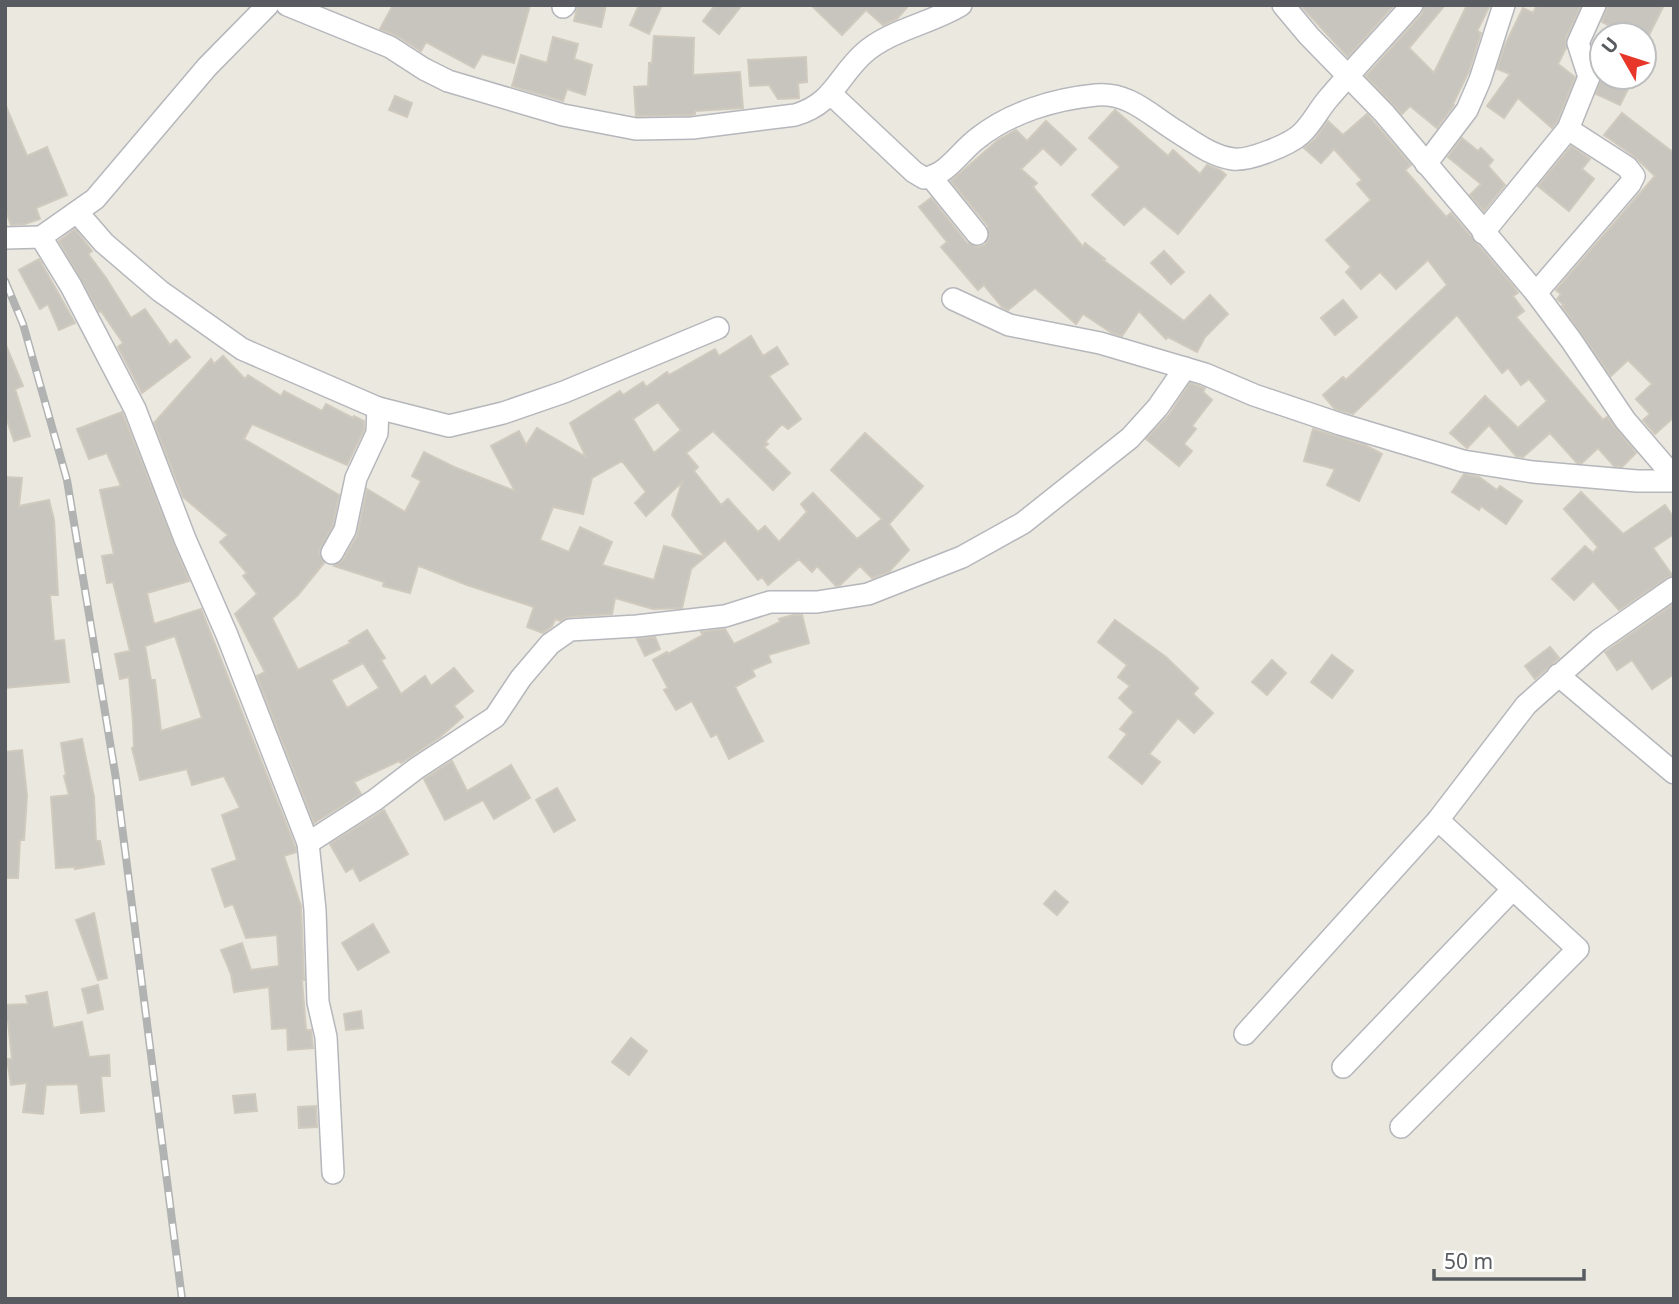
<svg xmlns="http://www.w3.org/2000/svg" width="1679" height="1304" font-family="'Noto Sans',sans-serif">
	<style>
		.building { fill: #c8c5be; stroke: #d0cabe; stroke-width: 2; fill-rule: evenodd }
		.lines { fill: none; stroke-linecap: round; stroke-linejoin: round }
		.street-casing { stroke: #b5b7bc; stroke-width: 24 }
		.street { stroke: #fff; stroke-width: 21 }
		.rail-casing { stroke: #b1b2b2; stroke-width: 8 }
		.rail { stroke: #fff; stroke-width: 5; stroke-dasharray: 16; stroke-linecap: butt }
	</style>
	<rect width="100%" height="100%" fill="#ebe8df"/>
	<g class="building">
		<path d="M393 5H530L514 63 482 54 474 68 426 42 421 51 397 36 380 29Z"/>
		<path d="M578 5H606L601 27 574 21Z"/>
		<path d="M639 5H662L649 34 630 25Z"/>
		<path d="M715 5H742L719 34 703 21Z"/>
		<path d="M811 5H909L897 19 883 25 866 10 842 35Z"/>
		<path d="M1300 5H1394L1348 57Z"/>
		<path d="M1425 5H1445L1409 48 1434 73 1467 5H1490L1477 31 1481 33 1469 71 1453 104 1454 105 1437 128 1410 106 1402 114 1366 76 1422 14Z"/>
		<path d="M1537 5H1581L1566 38V48L1558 64 1575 77 1557 122 1552 128 1518 98 1504 118 1487 106 1510 74 1497 69 1505 45 1523 8 1533 13Z"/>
		<path d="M1608 5H1664L1649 35H1608L1612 27 1602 22Z"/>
		<path d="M654 36 694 38 693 75 740 72 743 108 695 111V114L691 115 636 116 634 87 648 86 649 63H652Z"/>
		<path d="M553 37 578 44 574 59 592 65 585 95 567 89 563 101 512 86 521 55 547 63Z"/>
		<path d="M1602 48V77H1634L1620 105 1596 94 1602 74 1597 59Z"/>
		<path d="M806 57 807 82 798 83 799 98 778 99 769 85 750 86 748 60Z"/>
		<path d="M395 96 412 103 407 117 389 110Z"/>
		<path d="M5 104 27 156 47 147 67 195 36 208 40 219 25 224 11 225 5 209Z"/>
		<path d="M1115 110 1168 156 1173 150 1200 174 1207 165 1220 170 1226 175 1178 234 1144 206 1124 225 1092 195 1120 167 1089 138Z"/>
		<path d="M1622 113 1674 153V417L1655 434 1643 420 1650 414 1636 399 1652 384 1628 360 1611 376 1562 306 1564 305 1557 299 1561 294 1556 290 1655 176 1634 156 1604 135Z"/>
		<path d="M1367 114 1411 165 1405 170 1446 217 1451 213 1514 287 1518 293 1513 296 1524 311 1516 317 1603 420 1607 417 1636 453 1622 467 1614 466 1598 448 1582 463H1577L1550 433 1523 457 1516 456 1489 425 1467 448 1450 433 1485 396 1518 428 1547 401 1529 379 1521 385 1508 368 1502 373 1457 315 1353 414 1335 409 1323 395 1343 377 1346 380 1447 285 1428 260 1396 289 1380 272 1361 289 1346 272 1351 267 1326 240 1371 200 1357 184 1362 180 1334 149 1321 163 1304 148 1315 139 1328 121 1343 135Z"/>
		<path d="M1046 121 1076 149 1061 165 1043 148 1021 169 1037 183 1033 187 1083 247 1085 243 1105 259 1103 260 1184 321 1210 295 1228 314 1205 337 1197 352 1168 337 1166 339 1139 311 1122 336 1112 333 1083 314 1076 324 1035 288 1008 310 1002 307 984 285 978 290 941 247 947 242 919 207 931 198 967 243 978 247 985 245 989 238 988 226 951 181 998 140 1016 130 1027 141Z"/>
		<path d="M1462 138 1478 151 1481 148 1493 160 1488 166 1505 185 1484 211 1470 195 1481 184 1448 157Z"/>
		<path d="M1571 146 1590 159 1582 169 1594 179 1569 211 1538 186Z"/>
		<path d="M75 229 92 251 88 254 106 278 131 318 145 309 170 345 176 340 190 357 142 393 118 347 123 343 101 311 99 312 59 241Z"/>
		<path d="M1164 251 1184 272 1171 284 1151 263Z"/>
		<path d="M39 259 75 323 59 330 48 304 40 309 19 270Z"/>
		<path d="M1343 300 1357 317 1335 335 1321 318Z"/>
		<path d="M751 336 763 356 777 347 788 364 769 376 801 419 788 429 782 424 765 442 768 444 764 447 790 473 773 490 713 431 686 453 698 467 694 471 721 505 728 499 758 532 765 526 779 542 807 512 801 504 813 493 857 539 882 519 831 470 865 433 923 486 889 524 909 550 889 572 872 578 860 566 840 585 836 586 817 566 812 572 799 559 768 585 762 577 758 580 725 540 705 557 672 515 682 482 646 516 635 503 646 492 622 461 592 478 583 514 553 507 540 540 569 552 580 527 612 542 602 565 654 580 664 546 705 557 691 569 682 608 653 609 615 598 612 614 569 617 561 621 555 619 552 626 543 633 527 627 534 607 467 585 422 567 418 566 410 593 383 586 384 582 334 566 343 560 357 536 367 489 405 512 421 481 412 476 424 452 454 467 515 491 491 446 519 431 526 445 537 428 586 457 570 423 620 391 623 395 643 382 646 387 667 372 669 375 715 349 719 356ZM658 402 681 430 654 453 633 419Z"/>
		<path d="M5 343 23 386 15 389 30 436 14 441 5 414Z"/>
		<path d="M223 356 245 379 248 375 281 396 284 391 322 411 326 404 353 418 354 416 364 421V430L347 465 252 424 244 439 339 495 333 525 319 552 324 563 298 595 272 618 298 670 351 643 349 641 367 630 385 658 381 660 401 694 425 676 431 686 454 668 473 691 454 706 463 717 440 737 401 763 399 761 354 782 361 794 314 823 257 676 265 672 235 614 257 594 243 576 247 573 220 542 228 535 183 497 154 423 211 359 214 364ZM363 663 379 688 347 708 331 680Z"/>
		<path d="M1190 383 1205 388 1203 392 1212 400 1192 426 1196 429 1184 444 1192 451 1179 466 1146 439 1169 415Z"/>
		<path d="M122 412 189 581 147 593 154 624 201 609 295 846 296 852 284 856 301 906 304 980H302L306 1030H311L313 1048 288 1050 287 1028 272 1029 269 987 234 992 231 974 221 950 242 943 251 970 279 966 277 935 246 938 233 904 225 907 212 869 237 860 222 815 240 808 224 776 192 785 187 769 140 780 132 748 134 747 133 722 129 677 120 679 115 654 130 651 113 582 107 583 102 556 114 554 100 490 121 486 107 453 89 459 77 429ZM175 636 202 718 161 731 155 680H151L145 646Z"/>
		<path d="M1313 429 1365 445 1382 454 1359 501 1327 485 1335 469 1304 461Z"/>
		<path d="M1464 474 1479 477 1497 490 1500 486 1522 501 1506 524 1481 506 1479 510 1452 492Z"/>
		<path d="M5 477 22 478 19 506 49 500 54 520 58 595H50L54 641 64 640 69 682 5 688Z"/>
		<path d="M1581 492 1623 534 1665 505 1674 518V534L1653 548 1672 575 1619 610 1593 581 1574 600 1552 579 1585 546 1593 553 1598 547 1564 509Z"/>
		<path d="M1674 604V674L1652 689 1632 660 1617 670 1605 652Z"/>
		<path d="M793 615H802L809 643 768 655 771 662 752 670 755 676 735 687 763 741 729 759 717 734 711 737 692 701 676 710 664 690 668 688 653 660 667 652 668 654 703 635 701 632 725 629 734 644 780 622 779 619Z"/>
		<path d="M1115 620 1166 657 1198 688 1193 694 1213 713 1194 733 1178 718 1149 754 1160 762 1142 784 1109 757 1127 734 1120 729 1134 712 1119 698 1130 686 1118 677 1127 665 1098 642Z"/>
		<path d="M655 637 660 649 645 656 637 639Z"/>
		<path d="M1550 647 1559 658 1535 679 1525 666Z"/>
		<path d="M1332 655 1353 671 1332 698 1311 682Z"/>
		<path d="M1272 660 1286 673 1267 695 1252 682Z"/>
		<path d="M82 739 94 797 96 841H100L104 864 75 869V867L56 868 51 797 69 795 64 776 66 775 61 743Z"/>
		<path d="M22 750 27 796 24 840H20L18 878H5V752Z"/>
		<path d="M452 761 467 791 511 765 530 798 494 819 483 800 445 820 424 779Z"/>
		<path d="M557 788 575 820 554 832 536 800Z"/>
		<path d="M384 810 408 854 360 881 353 868 346 872 330 844Z"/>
		<path d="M1055 891 1068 902 1057 915 1044 904Z"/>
		<path d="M94 913 107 978 98 980 76 920Z"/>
		<path d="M373 924 389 952 358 970 342 943Z"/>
		<path d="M98 985 103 1009 88 1013 82 989Z"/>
		<path d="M47 992 53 1028 82 1022 89 1057 109 1055 110 1076H101L104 1111 81 1113 78 1084 46 1085 43 1114 23 1112 27 1083 11 1085 7 1059H12L8 1022H5V1005L28 1004 26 996Z"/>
		<path d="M361 1011 363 1028 346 1030 344 1014Z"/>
		<path d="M631 1038 647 1051 629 1075 612 1062Z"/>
		<path d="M255 1094 257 1111 235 1113 233 1096Z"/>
		<path d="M316 1106 317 1127 299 1128 298 1107Z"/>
	</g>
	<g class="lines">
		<defs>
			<g id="street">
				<path d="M287 5 390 47 424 69 448 81 563 115 636 129 692 128 795 115C833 104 837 78 863 54 889 30 930 24 961 5"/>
				<path d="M1283 5 1309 36 1384 113 1536 293 1571 340 1625 420 1674 477"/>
				<path d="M563 7 565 5"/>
				<path d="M831 94 914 172 924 178C948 175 960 151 978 138 1011 112 1055 99 1096 95 1129 92 1150 115 1176 131 1194 142 1211 156 1233 159 1249 161 1289 145 1301 134 1311 125 1318 111 1327 100 1354 68 1384 37 1412 5"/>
				<path d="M1426 164 1467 110 1480 80 1504 5"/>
				<path d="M931 177 977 234"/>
				<path d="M77 212 104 243 160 291 242 349 378 408 449 426 503 413 564 392 718 328"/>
				<path d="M1483 233 1568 129 1589 77 1578 43 1595 5"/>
				<path d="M41 237 95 199 207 67 268 5"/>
				<path d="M5 238 41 237 71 286 135 409 185 539 227 635 308 843 315 910 318 1002 326 1037 333 1173"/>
				<path d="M1536 293 1630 184 1634 176 1627 167 1568 129"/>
				<path d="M953 299 1009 325 1100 343 1205 374 1254 395 1340 424 1463 461 1533 472 1637 481H1674"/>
				<path d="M332 553 345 530 356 478 377 433 378 408"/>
				<path d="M1558 675 1674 773"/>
				<path d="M308 843 375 800 417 768 495 717 521 678 550 644 570 630 637 626 725 616 770 602H817L868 594 962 557 1023 523 1130 438 1158 407 1185 368"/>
				<path d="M1245 1034 1438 820 1526 705 1599 640 1674 588"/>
				<path d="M1343 1067 1513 889"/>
				<path d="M1401 1127 1578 949 1438 820"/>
			</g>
		</defs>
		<use href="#street" class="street-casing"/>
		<use href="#street" class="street"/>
		<defs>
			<path id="rail" d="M5 281 23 324 67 480 116 779 182 1299"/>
		</defs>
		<use href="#rail" class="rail-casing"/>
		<use href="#rail" class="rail"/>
	</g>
	<rect width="1679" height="1304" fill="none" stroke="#585c60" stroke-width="14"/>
	<g transform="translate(1623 56) rotate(309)"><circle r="33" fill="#ffffff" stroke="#bcbebf" stroke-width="2"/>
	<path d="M0-5L12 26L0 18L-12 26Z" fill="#e6372a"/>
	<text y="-10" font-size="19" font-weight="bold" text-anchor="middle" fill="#585c60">U</text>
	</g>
	<path d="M1434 1269v10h150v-10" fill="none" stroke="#585c60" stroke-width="3.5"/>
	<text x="1444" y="1269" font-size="21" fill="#585c60" stroke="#ffffff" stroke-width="5" paint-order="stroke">50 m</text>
</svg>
